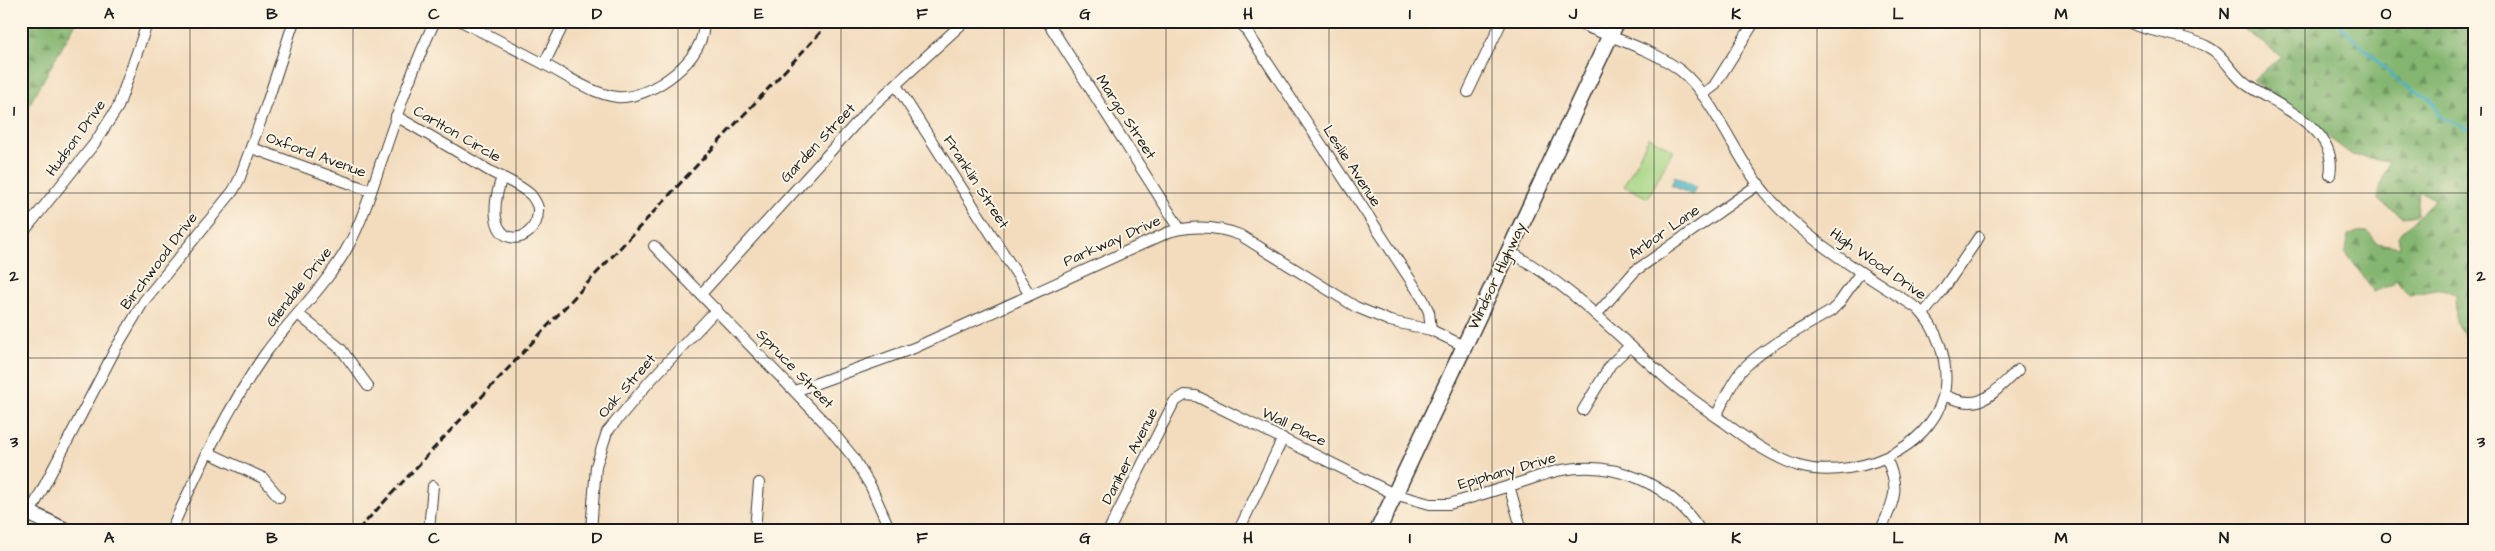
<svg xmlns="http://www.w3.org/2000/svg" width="2495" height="551" font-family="'Architects Daughter',sans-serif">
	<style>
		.green { fill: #a6d583; stroke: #617850 }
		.forest { fill: url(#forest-firs); stroke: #506946 }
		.water { fill: url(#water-ripples); stroke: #326870 }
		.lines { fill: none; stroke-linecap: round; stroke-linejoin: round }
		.stream { stroke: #48b4c4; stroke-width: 3 }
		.street-casing { stroke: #3c3934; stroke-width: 12 }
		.secondary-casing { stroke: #3c3934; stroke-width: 18 }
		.street { stroke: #fff; stroke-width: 10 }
		.secondary { stroke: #fff; stroke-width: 15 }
		.rail { stroke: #1c1c1c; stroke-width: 3; stroke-dasharray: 8 4; stroke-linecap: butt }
		.grid { fill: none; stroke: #1c1c1c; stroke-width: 1; stroke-opacity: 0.55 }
		.labels { text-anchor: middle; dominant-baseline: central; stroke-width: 4; stroke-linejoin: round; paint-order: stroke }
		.street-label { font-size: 15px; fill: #1c1c1c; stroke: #fcf5e5 }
		.neatline { fill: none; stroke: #1c1c1c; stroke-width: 2 }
		.grid-label { font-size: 16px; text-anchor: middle; font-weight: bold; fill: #1c1c1c }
	</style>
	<defs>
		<pattern id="forest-firs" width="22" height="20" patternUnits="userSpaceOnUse" patternTransform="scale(1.25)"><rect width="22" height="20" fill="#84b671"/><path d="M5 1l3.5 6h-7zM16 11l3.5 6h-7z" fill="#6b935c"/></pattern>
		<pattern id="water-ripples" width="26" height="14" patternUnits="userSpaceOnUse" patternTransform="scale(1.25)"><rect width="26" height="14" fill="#48b4c4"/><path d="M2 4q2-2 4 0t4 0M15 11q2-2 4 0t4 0" fill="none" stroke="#3b929e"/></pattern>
	</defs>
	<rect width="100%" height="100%" fill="#fcf5e5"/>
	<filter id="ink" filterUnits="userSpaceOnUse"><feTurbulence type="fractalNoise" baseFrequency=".02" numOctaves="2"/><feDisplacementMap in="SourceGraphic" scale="10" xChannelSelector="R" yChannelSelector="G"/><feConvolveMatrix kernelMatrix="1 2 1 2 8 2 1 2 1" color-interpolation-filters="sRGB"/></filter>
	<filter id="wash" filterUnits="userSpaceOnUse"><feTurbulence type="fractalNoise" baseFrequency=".0096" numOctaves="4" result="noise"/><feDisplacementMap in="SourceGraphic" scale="20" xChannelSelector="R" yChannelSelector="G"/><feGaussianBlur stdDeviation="1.12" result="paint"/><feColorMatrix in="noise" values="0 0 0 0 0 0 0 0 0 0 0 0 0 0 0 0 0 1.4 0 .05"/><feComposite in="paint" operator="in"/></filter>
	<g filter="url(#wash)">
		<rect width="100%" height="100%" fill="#f3dcbd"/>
		<path class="green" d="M1649 137 1673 150 1648 198 1624 186Z"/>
		<g class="forest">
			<path d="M21 21H77L29 105 21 106Z"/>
			<path d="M2232 21H2474V351L2456 321 2455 294 2442 289 2409 295 2395 278 2393 284 2374 292 2345 251 2348 235 2368 231 2377 243 2400 247 2398 236 2435 199 2419 191 2417 215 2403 217 2377 199 2388 161 2352 155 2253 81 2281 56Z"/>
		</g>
		<path class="water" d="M1675 176 1696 187 1692 195 1671 185Z"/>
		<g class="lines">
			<path class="stream" d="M2331 21 2339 24 2399 82 2430 98 2442 117 2465 128H2474"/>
		</g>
	</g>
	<g filter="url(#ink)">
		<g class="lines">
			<defs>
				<g id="street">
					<path d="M461 21 544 64"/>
					<path d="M565 21 544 64C567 76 592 94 617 97 651 100 709 57 703 21"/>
					<path d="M1047 21 1180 229"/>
					<path d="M1240 21 1423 299 1429 312 1431 330"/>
					<path d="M2126 21C2151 34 2181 33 2206 46 2224 54 2232 75 2247 85 2278 107 2339 127 2330 175"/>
					<path d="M896 85 1030 295"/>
					<path d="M1468 92 1502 21"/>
					<path d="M1702 95 1714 86 1753 24"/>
					<path d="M396 116C427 134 458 152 488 170 502 178 519 184 531 195 534 199 537 204 538 208 540 249 475 255 502 177"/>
					<path d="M252 148 371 191"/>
					<path d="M21 235 94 144 118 107 148 21"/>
					<path d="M654 246 826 424 853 457 871 487 890 530"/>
					<path d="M1508 251C1572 285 1621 340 1675 386 1691 399 1708 411 1724 422 1746 439 1772 457 1799 466 1829 475 1871 467 1898 451 1921 438 1942 414 1945 387 1948 358 1937 328 1917 308 1863 273 1797 236 1758 184 1735 153 1710 94 1681 71 1650 47 1609 38 1574 21"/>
					<path d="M702 293 868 110 965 21"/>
					<path d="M298 314 341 349 368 386"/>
					<path d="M1923 314 1942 291 1979 237"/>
					<path d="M1596 315 1635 271 1759 184"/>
					<path d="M795 391 914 348 1169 232C1194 225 1216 226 1240 235L1356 307 1390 321 1431 330 1464 346"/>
					<path d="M1944 395C1982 413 1991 394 2018 370"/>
					<path d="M1583 410 1611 364 1630 346"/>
					<path d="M1716 416C1724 401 1731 382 1743 369 1766 345 1802 329 1831 311L1839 303 1860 273"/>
					<path d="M207 452 263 478 279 497"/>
					<path d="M1509 486 1522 530"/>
					<path d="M30 513 116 348 144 301 233 191 239 180 266 106 294 21"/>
					<path d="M171 530C199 469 227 409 265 354 291 318 324 288 346 250 362 222 371 192 381 162 397 115 413 66 435 21"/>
					<path d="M429 530 433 486"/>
					<path d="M591 530 596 466 607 432 649 382 717 309"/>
					<path d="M755 530 759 483"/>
					<path d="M1109 530 1174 402 1185 395 1196 396 1394 494 1430 504H1449C1474 497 1500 489 1525 481 1537 477 1550 472 1562 470 1616 460 1670 484 1700 530"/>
					<path d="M1239 530 1283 438"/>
					<path d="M1881 530C1894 499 1901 490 1886 458"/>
				</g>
				<g id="secondary">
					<path d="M21 509 64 530"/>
					<path d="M1378 530 1617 21"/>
				</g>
			</defs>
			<use href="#street" class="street-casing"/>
			<use href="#secondary" class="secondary-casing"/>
			<use href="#street" class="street"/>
			<use href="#secondary" class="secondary"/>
			<path class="rail" d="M358 530 831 21"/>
		</g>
	</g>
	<path class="grid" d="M190 21V530M353 21V530M516 21V530M678 21V530M841 21V530M1004 21V530M1166 21V530M1329 21V530M1492 21V530M1654 21V530M1817 21V530M1980 21V530M2142 21V530M2305 21V530M21 193H2474M21 358H2474"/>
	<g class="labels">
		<g class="street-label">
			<text transform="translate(1126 117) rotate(57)">Margo Street</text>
			<text transform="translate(457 134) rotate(30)">Carlton Circle</text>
			<text transform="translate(76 138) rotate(-54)">Hudson Drive</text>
			<text transform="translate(818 143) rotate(-47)">Garden Street</text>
			<text transform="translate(316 155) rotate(20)">Oxford Avenue</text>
			<text transform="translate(1352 166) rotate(57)">Leslie Avenue</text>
			<text transform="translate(976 182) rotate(57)">Franklin Street</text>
			<text transform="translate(1664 232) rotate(-35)">Arbor Lane</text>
			<text transform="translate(1112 241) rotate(-24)">Parkway Drive</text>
			<text transform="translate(159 261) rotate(-53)">Birchwood Drive</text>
			<text transform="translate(1878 264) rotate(35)">High Wood Drive</text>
			<text transform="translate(1497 276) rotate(-65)">Windsor Highway</text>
			<text transform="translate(299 287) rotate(-52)">Glendale Drive</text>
			<text transform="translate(795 369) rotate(46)">Spruce Street</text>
			<text transform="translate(627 386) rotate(-49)">Oak Street</text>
			<text transform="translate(1294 427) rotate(26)">Wall Place</text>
			<text transform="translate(1130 456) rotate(-63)">Daniher Avenue</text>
			<text transform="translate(1507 471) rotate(-16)">Epiphany Drive</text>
		</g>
	</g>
	<rect width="2495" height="551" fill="none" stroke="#fcf5e5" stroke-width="55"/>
	<rect x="28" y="28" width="2440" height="496" class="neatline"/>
	<g class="grid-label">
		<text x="109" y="19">A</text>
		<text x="272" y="19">B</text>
		<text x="434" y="19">C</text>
		<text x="597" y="19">D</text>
		<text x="759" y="19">E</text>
		<text x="922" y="19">F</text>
		<text x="1085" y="19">G</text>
		<text x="1248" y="19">H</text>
		<text x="1410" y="19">I</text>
		<text x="1573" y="19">J</text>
		<text x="1736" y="19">K</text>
		<text x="1898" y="19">L</text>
		<text x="2061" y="19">M</text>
		<text x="2224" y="19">N</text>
		<text x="2386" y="19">O</text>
		<text x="14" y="116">1</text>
		<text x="2481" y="116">1</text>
		<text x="14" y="281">2</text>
		<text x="2481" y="281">2</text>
		<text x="14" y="447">3</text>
		<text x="2481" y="447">3</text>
		<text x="109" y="543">A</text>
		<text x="272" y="543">B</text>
		<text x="434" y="543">C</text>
		<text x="597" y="543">D</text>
		<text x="759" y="543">E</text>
		<text x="922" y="543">F</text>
		<text x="1085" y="543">G</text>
		<text x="1248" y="543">H</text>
		<text x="1410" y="543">I</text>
		<text x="1573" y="543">J</text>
		<text x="1736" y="543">K</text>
		<text x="1898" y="543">L</text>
		<text x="2061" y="543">M</text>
		<text x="2224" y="543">N</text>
		<text x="2386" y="543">O</text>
	</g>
</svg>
